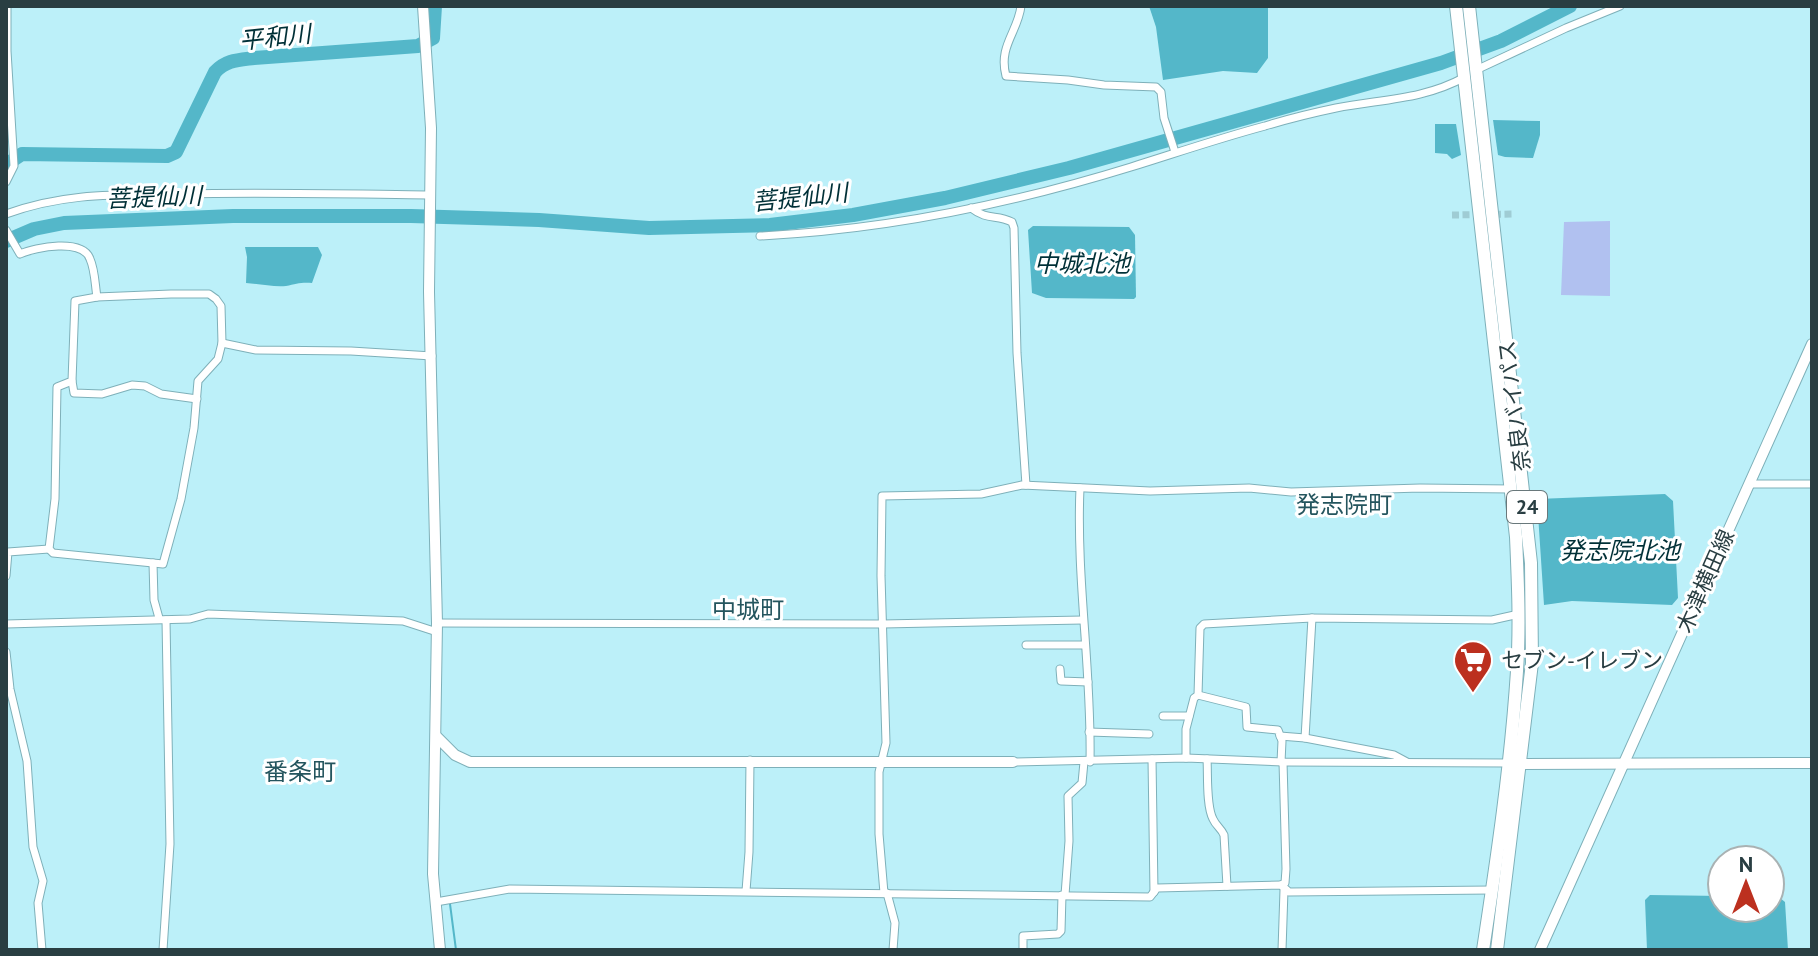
<svg xmlns="http://www.w3.org/2000/svg" width="1818" height="956" font-family="'PT Sans','Noto Sans JP',sans-serif">
	<style>
		.green { fill: #b1c1f0 }
		.water { fill: #54b7c9 }
		.lines { fill: none; stroke-linecap: round; stroke-linejoin: round }
		.stream { stroke: #54b7c9; stroke-width: 2 }
		.river { stroke: #54b7c9; stroke-width: 14 }
		.street-tunnel { stroke: #9fccd4; stroke-width: 7; stroke-dasharray: 7 3.5; stroke-linecap: butt }
		.street-casing { stroke: #7eb0b9; stroke-width: 9 }
		.secondary-casing { stroke: #7eb0b9; stroke-width: 12 }
		.highway-casing { stroke: #7eb0b9; stroke-width: 14 }
		.street { stroke: #fff; stroke-width: 7 }
		.secondary { stroke: #fff; stroke-width: 10 }
		.highway { stroke: #fff; stroke-width: 12 }
		.labels { text-anchor: middle; dominant-baseline: central; stroke-width: 6; stroke-linejoin: round; paint-order: stroke }
		.shield { fill: #fff; stroke: #69787b; stroke-width: 2 }
		.shield-label { font-size: 20px; font-weight: bold; fill: #293e42 }
		.street-label { font-size: 22px; fill: #293e42; stroke: #fff }
		.poi-label { font-size: 22px; fill: #293e42; stroke: #fff; text-anchor: start }
		.water-label { font-size: 24px; font-style: italic; fill: #003037; stroke: #fff }
		.neighbourhood-label { font-size: 24px; fill: #24555e; stroke: #fff }
	</style>
	<rect width="100%" height="100%" fill="#bcf0f9"/>
	<path class="green" d="M1610 221V296L1561 295 1564 222Z"/>
	<g class="water">
		<path d="M1149 6H1268V58L1257 73 1223 71 1163 80 1156 27Z"/>
		<path d="M1493 120 1540 121V135L1533 158 1505 157 1498 155Z"/>
		<path d="M1435 124H1456L1461 155 1452 159 1447 154 1435 153Z"/>
		<path d="M1033 226 1129 227 1135 235 1136 297 1134 299 1046 298 1032 293 1028 230Z"/>
		<path d="M245 247H318L322 255 312 283C301 282 296 284 286 286 273 287 259 284 246 283L247 257Z"/>
		<path d="M1665 494 1673 501 1678 598 1672 605 1572 601 1544 605 1537 499Z"/>
		<path d="M1650 895 1722 896V908H1770V898H1780L1785 902 1788 950H1647L1645 900Z"/>
	</g>
	<g class="lines">
		<path class="stream" d="M450 904 456 950"/>
		<g class="river">
			<path d="M6 173 13 160 22 154 167 156 176 152 215 72C226 60 238 60 254 58L418 46 433 38 435 6"/>
			<path d="M6 241 34 229 64 223 233 216H411L539 220 649 228 770 225 853 215 945 198 1069 168 1441 63 1501 41 1570 6"/>
		</g>
		<path class="street-tunnel" d="M1452 215 1513 214"/>
		<defs>
			<g id="street">
				<path d="M1021 6C1018 32 998 46 1006 76L1068 80 1104 85 1156 87 1161 92 1164 118 1175 152"/>
				<path d="M1476 70 1566 28 1620 6"/>
				<path d="M6 182 14 166 7 51V6"/>
				<path d="M971 208C988 221 996 214 1012 222L1014 228 1017 353 1026 485"/>
				<path d="M6 214C66 192 118 195 180 194 264 192 347 194 430 195"/>
				<path d="M6 230 20 254C36 247 83 238 90 259 95 270 95 285 97 297"/>
				<path d="M760 236C885 230 1011 204 1131 167 1176 153 1220 138 1265 126 1288 119 1312 113 1336 108 1382 99 1423 100 1465 77"/>
				<path d="M171 294H209L216 299 221 306 222 343 218 359 198 381 194 428 181 499 163 564 53 553 49 549 55 499 57 387 72 381 75 301 97 297Z"/>
				<path d="M222 343 256 350 351 351 432 356"/>
				<path d="M72 381 74 393 102 394 132 385 145 386 161 394 197 399"/>
				<path d="M1749 484H1812"/>
				<path d="M1080 488C1076 580 1092 671 1090 762"/>
				<path d="M153 563 154 600 159 618"/>
				<path d="M6 576 8 552 49 549"/>
				<path d="M437 623 883 624 1083 620"/>
				<path d="M6 624 190 619 208 614 403 621 437 632"/>
				<path d="M1026 645H1084"/>
				<path d="M6 652 10 689 27 761 33 847 43 881 38 903 42 950"/>
				<path d="M1060 669 1061 681 1088 682"/>
				<path d="M1198 695 1246 707 1247 727 1278 730 1282 741 1281 762"/>
				<path d="M1163 716H1189"/>
				<path d="M1089 732 1149 734"/>
				<path d="M1280 736 1305 738 1394 755 1407 762"/>
				<path d="M1305 738 1312 618"/>
				<path d="M1186 758V729L1194 698 1198 695 1200 628 1204 624 1312 618 1492 620 1519 614"/>
				<path d="M1152 759 1154 892"/>
				<path d="M1207 759C1208 774 1206 806 1213 819 1216 826 1221 828 1224 835L1227 886"/>
				<path d="M1013 762 1186 758 1283 762 1507 763"/>
				<path d="M1281 885 1285 883 1286 869 1283 762"/>
				<path d="M746 891 749 852 750 760"/>
				<path d="M884 893 879 834V772L886 743 881 576 882 496 981 494 1022 485 1150 491 1249 488 1291 492 1420 488 1511 489"/>
				<path d="M887 893 895 923 893 950"/>
				<path d="M1065 895 1069 841 1068 796 1082 783 1084 762"/>
				<path d="M436 902 510 889 1150 897 1157 888 1281 885 1289 892 1492 890"/>
				<path d="M163 950 170 844 166 620"/>
				<path d="M1023 950V936L1058 934 1061 931 1062 895"/>
				<path d="M1282 950 1284 890"/>
			</g>
			<g id="secondary">
				<path d="M423 6 431 128 429 292 437 623 433 874 440 950"/>
				<path d="M436 736 455 755 470 762H1013"/>
				<path d="M1513 764 1812 763"/>
				<path d="M1540 950 1812 344"/>
			</g>
			<g id="highway">
				<path d="M1456 6 1516 537C1518 582 1520 627 1517 671 1511 764 1497 858 1483 950"/>
				<path d="M1469 6 1531 563 1532 663 1497 950"/>
			</g>
		</defs>
		<use href="#street" class="street-casing"/>
		<use href="#secondary" class="secondary-casing"/>
		<use href="#highway" class="highway-casing"/>
		<use href="#street" class="street"/>
		<use href="#secondary" class="secondary"/>
		<use href="#highway" class="highway"/>
	</g>
	<defs>
		<symbol id="supermarket-pin" viewBox="-11 -11 22 30"><path d="M0 17L-7.5 6A9.5 9.5 0 1 1 7.5 6Z" fill="#bc301f" stroke="#fff"/><path d="M-6-5.5h2.5l.6 2H6L4.5 2H-2.5L-4.4-4H-6ZM-1.5 3.2a1.3 1.3 0 1 0 .1 0ZM3 3.2a1.3 1.3 0 1 0 .1 0Z" fill="#fff"/></symbol>
	</defs>
	<g fill-rule="evenodd">
		<use href="#supermarket-pin" x="1451" y="638" width="44" height="60"/>
	</g>
	<g class="labels">
		<rect class="shield" x="1507" y="491" width="40" height="32" rx="6"/>
		<g class="shield-label">
			<text x="1527" y="507">24</text>
		</g>
		<g class="street-label">
			<text transform="translate(1514 406) rotate(-97)">奈良バイパス</text>
			<text transform="translate(1705 581) rotate(-66)">木津横田線</text>
		</g>
		<g class="poi-label">
			<text x="1501" y="660">セブン-イレブン</text>
		</g>
		<g class="water-label">
			<text transform="translate(275 37) rotate(-6)">平和川</text>
			<text transform="translate(154 197) rotate(-2)">菩提仙川</text>
			<text transform="translate(800 197) rotate(-6)">菩提仙川</text>
			<text x="1082" y="263">中城北池</text>
			<text x="1620" y="550">発志院北池</text>
		</g>
		<g class="neighbourhood-label">
			<text x="1344" y="504">発志院町</text>
			<text x="748" y="609">中城町</text>
			<text x="300" y="771">番条町</text>
		</g>
	</g>
	<rect width="1818" height="956" fill="none" stroke="#293e42" stroke-width="16"/>
	<g transform="translate(1746 884)"><circle r="38" fill="#ffffff" stroke="#a9b2b3" stroke-width="2"/>
	<path d="M0-6L14 30L0 20L-14 30Z" fill="#bc301f"/>
	<text y="-12" font-size="22" font-weight="bold" text-anchor="middle" fill="#293e42">N</text>
	</g>
</svg>
